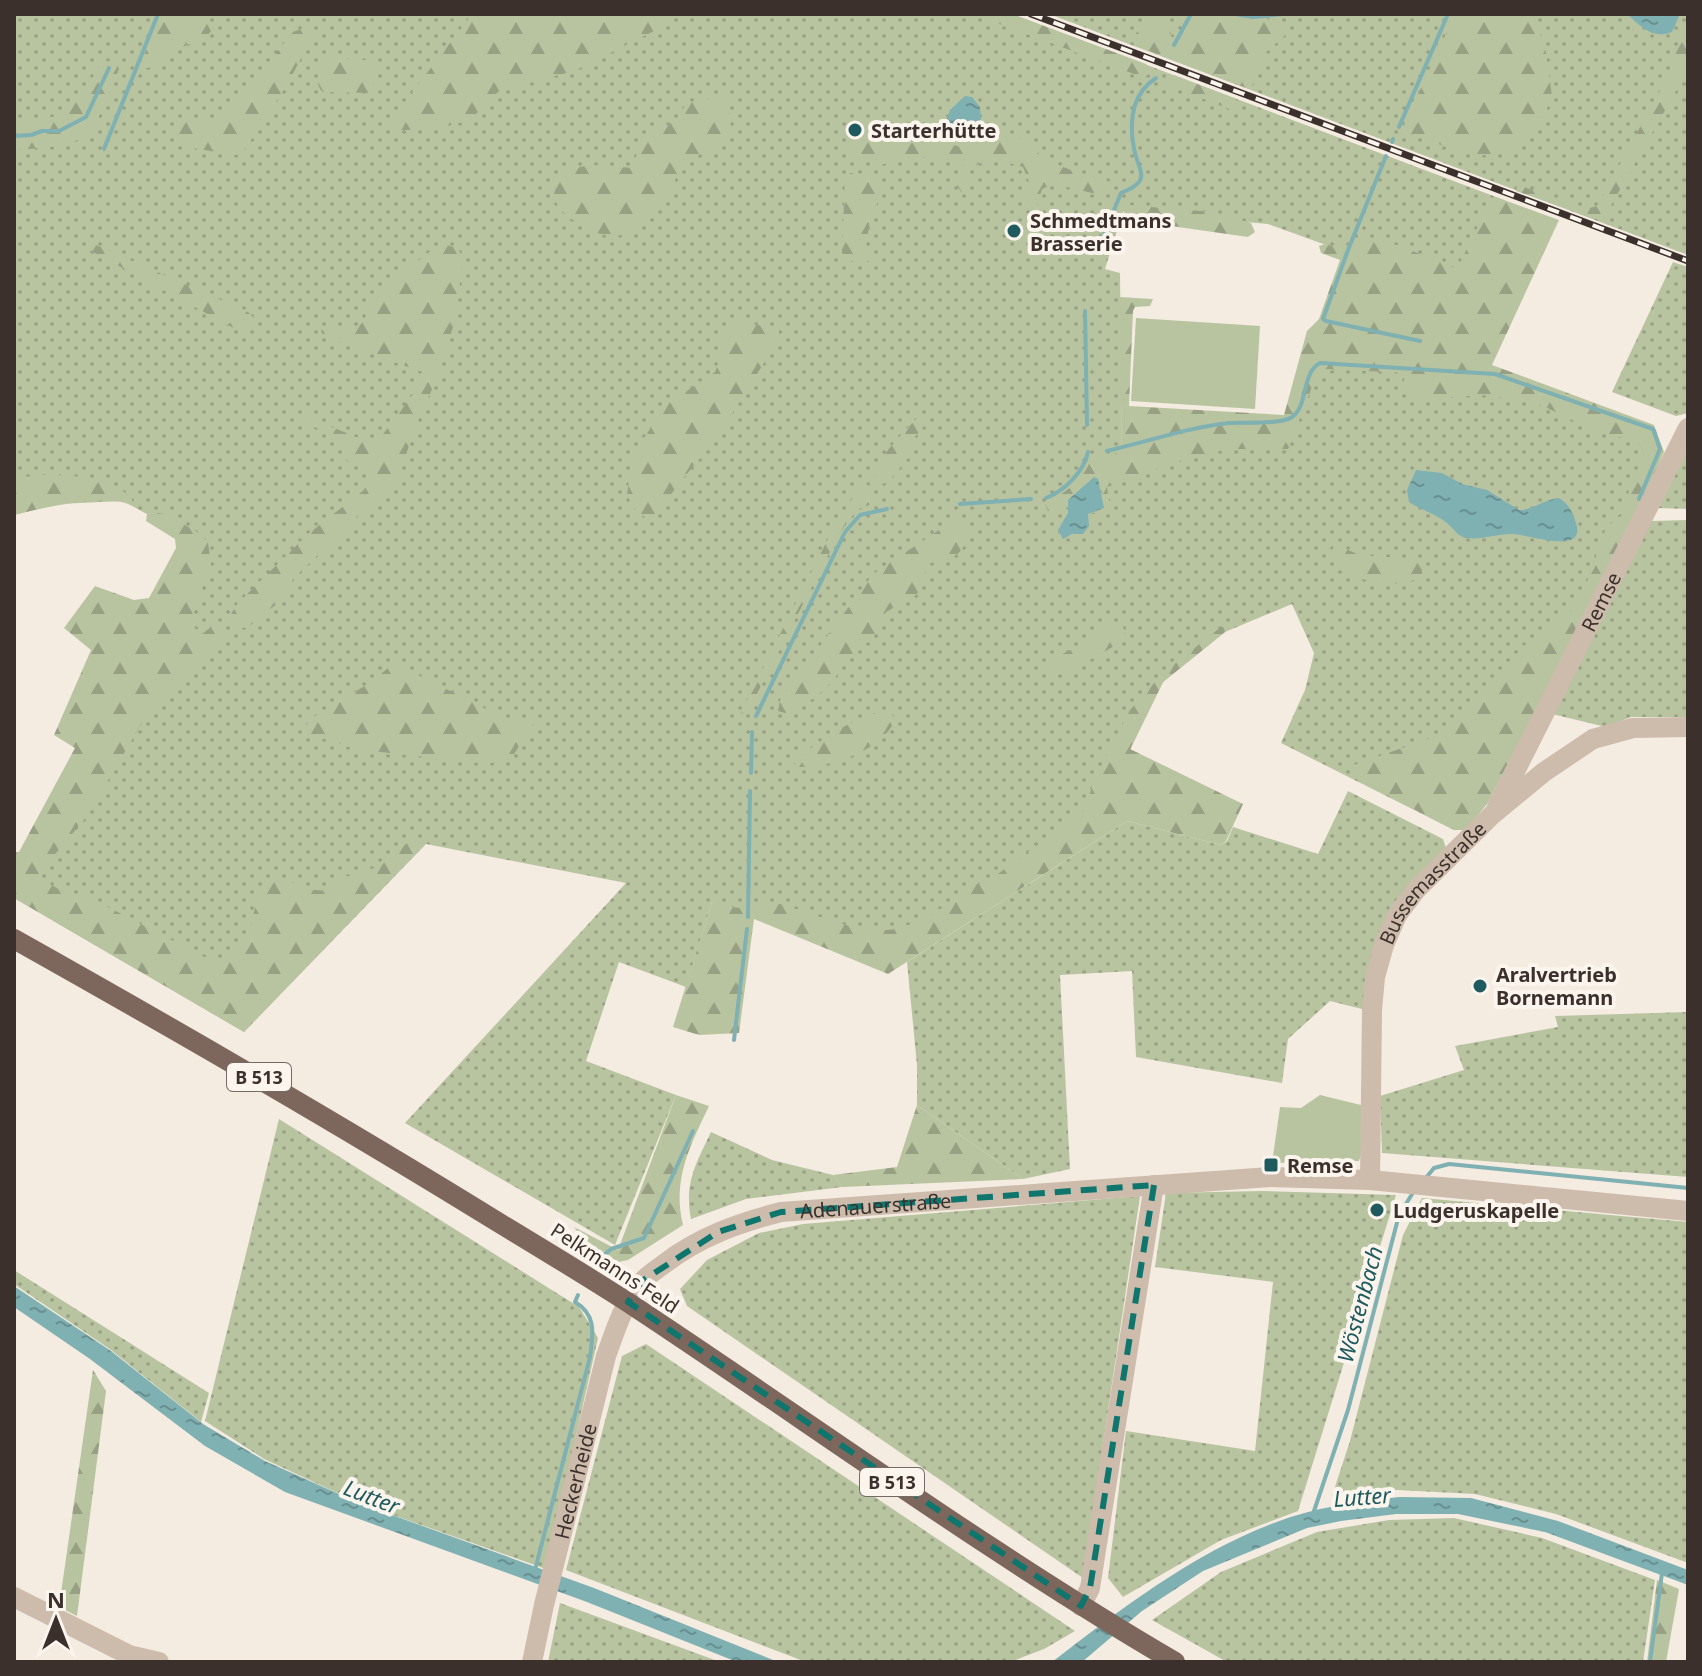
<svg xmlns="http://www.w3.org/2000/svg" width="1702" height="1676" font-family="'Noto Sans',sans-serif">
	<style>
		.grass { fill: url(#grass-dots) }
		.forest { fill: url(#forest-firs) }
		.garden { fill: #b8c4a0 }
		.water { fill: url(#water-ripples) }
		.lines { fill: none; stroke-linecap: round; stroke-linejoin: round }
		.stream { stroke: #7fb0b2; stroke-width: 4 }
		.minor { stroke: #cdbbac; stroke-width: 20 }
		.major { stroke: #7d675c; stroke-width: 20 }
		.rail-casing { stroke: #3b302b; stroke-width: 7 }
		.rail { stroke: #fbf5ee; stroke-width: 4; stroke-dasharray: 12; stroke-linecap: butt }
		.marked { fill: none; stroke: #0f766e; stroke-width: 6; stroke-dasharray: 16 10; stroke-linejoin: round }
		.poi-dot { fill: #1f5a5e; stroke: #fbf5ee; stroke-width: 3 }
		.labels { text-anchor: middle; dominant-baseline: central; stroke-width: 8; stroke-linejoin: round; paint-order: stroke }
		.shield { fill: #fbf5ee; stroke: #756b66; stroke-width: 2 }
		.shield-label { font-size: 18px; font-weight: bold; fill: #3b302b }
		.poi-label { font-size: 20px; font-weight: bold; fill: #3b302b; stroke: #fbf5ee; text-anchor: start }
		.street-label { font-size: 20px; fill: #3b302b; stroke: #fbf5ee }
		.water-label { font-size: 22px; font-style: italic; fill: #1f5a5e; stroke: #fbf5ee }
	</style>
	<defs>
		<pattern id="grass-dots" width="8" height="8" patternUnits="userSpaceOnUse" patternTransform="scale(2)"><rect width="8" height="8" fill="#b8c4a0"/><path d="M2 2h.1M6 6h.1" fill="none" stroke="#97a083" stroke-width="1.8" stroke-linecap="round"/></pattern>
		<pattern id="forest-firs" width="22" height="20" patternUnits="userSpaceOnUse" patternTransform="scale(2)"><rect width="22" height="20" fill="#b8c4a0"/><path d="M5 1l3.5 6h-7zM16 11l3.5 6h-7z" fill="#97a083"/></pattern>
		<pattern id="water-ripples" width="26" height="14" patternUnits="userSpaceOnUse" patternTransform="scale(2)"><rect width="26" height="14" fill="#7fb0b2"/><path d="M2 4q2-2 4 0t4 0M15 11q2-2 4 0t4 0" fill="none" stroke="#699091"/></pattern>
	</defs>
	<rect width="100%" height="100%" fill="#f4ebe1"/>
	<g class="grass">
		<path d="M14 14H1012L1504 200 1456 292 1268 224 1123 211 1105 269 1120 273 1122 452 1281 423 1314 373 1323 366 1495 376 1649 431 1639 509 1487 804 1454 830 1281 743 1305 690 1314 653 1292 604 1225 632 1163 682 1130 750 1118 798 886 966 712 902 686 987 619 962 586 1061 676 1095 615 1245 405 1123 626 883 426 844 244 1032 14 898V891L196 541 123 501 58 504 14 515Z"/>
		<path d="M1049 14H1688V255Z"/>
		<path d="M1673 262 1688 267V413L1676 416 1612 392Z"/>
		<path d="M1688 447V509L1656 508Z"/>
		<path d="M1688 520V717H1631L1606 727 1552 714 1651 521Z"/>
		<path d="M1348 791 1443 839 1446 848 1411 882 1366 1010 1330 1001 1288 1039 1282 1083 1136 1057 1132 971 1060 975 1070 1169 1023 1179 917 1105V1065L907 962 1127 821 1221 845 1227 841 1233 827 1318 854Z"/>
		<path d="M1688 1012V1177L1382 1153 1380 1096 1464 1070 1455 1046 1558 1027 1555 1016Z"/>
		<path d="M279 1119 579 1307 598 1338 546 1569 359 1503 264 1459 205 1421Z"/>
		<path d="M711 1132 772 1160 833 1175 842 1187 746 1199 691 1219C684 1183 696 1164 711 1132Z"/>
		<path d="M1262 1191 1396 1195 1298 1511 1221 1540 1123 1597 1108 1578 1126 1431 1255 1451 1273 1282 1155 1267 1166 1193Z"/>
		<path d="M1140 1196 1083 1578 687 1306 680 1289 707 1260 759 1233 803 1224Z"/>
		<path d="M1422 1198 1688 1222V1563L1556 1514 1475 1494 1397 1490 1332 1496 1350 1441 1403 1235Z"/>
		<path d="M14 1270 209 1393 201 1422 111 1350 14 1284Z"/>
		<path d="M646 1344 1075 1631 1044 1649 1010 1662H806L566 1570 622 1356Z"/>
		<path d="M1454 1518 1542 1538 1655 1580 1643 1662H1227L1152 1620 1221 1572 1317 1532 1389 1520Z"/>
		<path d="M560 1603 720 1662H548Z"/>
	</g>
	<g class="forest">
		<path d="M472 14H658L665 23 664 26 574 71 499 91 470 120 433 130H389L388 124Z"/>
		<path d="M973 14H1012L1146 64 1151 70 1150 74 1142 77Z"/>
		<path d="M1193 14 1279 20 1287 25 1289 32 1265 53 1252 87 1249 89 1134 45C1132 32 1146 20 1159 15L1169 21 1171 36 1178 42Z"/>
		<path d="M1455 14H1527L1544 40 1552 96C1549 108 1541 117 1534 128 1500 178 1451 147 1406 132L1404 125Z"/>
		<path d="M161 16 197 18 207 24 211 31 206 37 178 49 148 68H142L141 64 158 18Z"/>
		<path d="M1688 17V70L1602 221 1516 191 1517 186H1521L1586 209 1597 206 1669 74Z"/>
		<path d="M308 26 313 32C296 75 268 114 243 152L235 155 174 145 181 121C195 116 210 122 225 116L293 32Z"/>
		<path d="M331 57 375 61 379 68 371 93 323 92C315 86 318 72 321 63Z"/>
		<path d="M106 61 117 63 119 69C89 141 95 145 14 150V123C72 117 72 112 101 63Z"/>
		<path d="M1174 75 1236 99 1240 105 1239 108 1232 110 1170 86 1166 81 1167 77Z"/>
		<path d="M725 95 729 97 731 138C716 148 696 154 682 167 673 175 676 185 671 195 668 202 661 208 655 214 629 243 603 241 573 220 559 210 552 202 555 184 568 159 607 166 631 168L644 138 678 119 686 103Z"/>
		<path d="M855 126 889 129 899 145 934 140 961 147 995 136 1027 139 1043 159 1086 176 1107 180 1110 187 1107 192 1092 193 1054 184 1042 189 1037 206 1029 209 1024 206V197L1032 189 1023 167C999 159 965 154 966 190L962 193 957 186 965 168 961 163 914 156 880 165 862 160 846 150 847 130Z"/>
		<path d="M850 173H857L881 179 875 215 871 214 865 252 878 256 875 261H851L842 253 845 179Z"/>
		<path d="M1496 197 1559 220 1492 365 1654 425 1664 452 1639 509 1487 804 1466 830H1454L1352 777 1350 771 1354 765 1439 735 1525 645 1569 614 1596 565V547L1608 526 1622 515 1626 508 1630 484 1645 454 1638 442 1591 429 1543 406 1514 399 1481 395 1409 401 1402 388 1406 373 1327 369 1317 374 1288 449H1230L1197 455 1107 487 1110 507 1104 517 1093 519 1088 515 1100 510 1104 497 1098 480 1085 485 1068 500V508L1064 506 1056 511H1048L1045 504C1062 495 1084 480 1091 459L1122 452 1119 297 1153 299 1150 306 1135 307 1133 311 1129 406 1284 415 1307 331 1319 319 1340 260 1321 253 1319 246 1325 244 1348 251 1356 238H1372L1400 246 1455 268 1459 265 1491 199Z"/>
		<path d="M1127 205 1212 212 1251 223 1255 232 1248 237 1129 220 1123 214Z"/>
		<path d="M96 245 248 312 253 317 254 327 250 331 241 332 93 252 91 247Z"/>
		<path d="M446 245 457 248 463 257 456 317 438 376 416 425 393 493 358 515 339 540 317 556 294 578 279 602 247 628 235 627 231 614 237 604 308 534 364 490C368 482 370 474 365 466L347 461 342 441 305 422 304 418 308 417 375 445 428 374 324 337 321 331 325 327 358 326C370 318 365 306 374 296L433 249Z"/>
		<path d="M734 321 775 328 779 331V339L716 439 676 487 656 518 647 519 634 508 627 495 632 456 666 405 715 372C724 355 713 331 734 321Z"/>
		<path d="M919 416 925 417 927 422 914 438 908 458 890 480 883 484 874 477C879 455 903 433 919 416Z"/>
		<path d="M44 475C73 475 109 477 132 498L133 506C108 492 42 508 14 515V478Z"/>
		<path d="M865 482 869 487 871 504 857 510 840 532 745 717 741 712 833 529 862 483Z"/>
		<path d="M151 512 164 514 196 531 208 542 211 565 189 623 202 634 215 624H219L225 635 201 666 144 719 88 815 41 871 43 880 69 895 81 893 218 964 224 963 246 939 262 885C292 870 296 894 328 890L341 878 367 871 388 861 409 841 426 843 244 1032 14 898V852H19L75 748 54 735 91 650 64 628 95 586 134 600 149 598 176 548 175 539 146 521 147 514Z"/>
		<path d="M964 520 969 521C971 529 970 534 966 541 957 564 944 554 927 565L922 587 915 596 884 613 872 639 844 660 835 679 815 698 785 713 778 711 780 700 873 574 948 524Z"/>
		<path d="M1335 544 1359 555 1415 559 1422 570V576C1399 591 1363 581 1341 571L1332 550Z"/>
		<path d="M1111 623 1123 627 1126 634 1123 641 1063 675 1051 672 1049 666 1060 655 1079 646Z"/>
		<path d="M1221 627H1224L1225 632 1163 682 1130 749 1243 804 1226 841 1221 845 1127 821 888 974 754 919 739 1033 699 1035 673 1027 712 902C721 904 732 908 742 908 752 909 761 900 771 902 811 910 862 940 903 927 919 922 939 911 952 901 966 891 970 884 988 881L1081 814 1087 805 1093 782 1130 710 1162 674Z"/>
		<path d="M396 664 508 720 535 722 512 757 488 764 354 749 332 740 311 737 305 733 308 720 373 681 389 667Z"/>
		<path d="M883 710 892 713 895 721C878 753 829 768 795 767V761C825 736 846 723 883 710Z"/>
		<path d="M676 1095 709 1106C690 1146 672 1179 683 1225L628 1260 614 1263 584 1241 574 1227 618 1250Z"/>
		<path d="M917 1105 1023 1179 842 1187 833 1175 897 1167Z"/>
		<path d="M93 1370 106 1391 77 1616 59 1607Z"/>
		<path d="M1657 1580 1679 1589 1666 1662H1647Z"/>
	</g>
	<g class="garden">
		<path d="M1136 318 1260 326 1255 409 1131 401Z"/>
		<path d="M1320 1095 1365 1106V1143L1359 1161 1272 1163 1280 1107 1301 1108Z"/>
	</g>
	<g class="water">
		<path d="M1627 14H1680L1672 32C1652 40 1641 26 1627 14Z"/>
		<path d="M965 96 972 97 980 107 981 122C976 135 963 140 952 133L946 121 950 110Z"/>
		<path d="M1416 470 1442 473 1462 484 1487 490 1519 510C1533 510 1545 499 1559 498 1569 504 1573 513 1576 523 1587 557 1525 533 1511 534 1496 534 1481 540 1467 538 1458 537 1454 529 1447 523 1436 514 1421 510 1409 502L1407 490Z"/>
		<path d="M1094 477 1098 479 1104 508 1088 514 1089 526 1083 534H1072L1063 539 1058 530 1068 513V500Z"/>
		<path d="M14 1286 111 1351 203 1424 265 1461 359 1503 594 1588 778 1662H737L587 1602 285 1492 205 1446 90 1359 14 1307Z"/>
		<path d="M1399 1497 1471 1498 1558 1521 1688 1570V1585L1545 1532 1458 1514H1396L1341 1521 1307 1528 1203 1571 1142 1611 1082 1662H1052C1121 1609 1192 1554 1274 1523 1314 1507 1357 1502 1399 1497Z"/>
	</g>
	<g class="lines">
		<g class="stream">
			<path d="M1235 14 1253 17 1284 14"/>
			<path d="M1174 45 1191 14"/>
			<path d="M1399 127 1448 14"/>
			<path d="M14 136 31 135 42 131H59L86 117 109 68"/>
			<path d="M1392 142 1393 139"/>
			<path d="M104 149 158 14"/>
			<path d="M1386 156 1348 250 1323 319 1326 321 1420 341"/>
			<path d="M1099 247 1121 193C1153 180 1139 173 1134 149 1129 122 1131 94 1156 78"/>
			<path d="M1085 311 1087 425"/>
			<path d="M1107 451C1146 442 1190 427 1229 423 1244 422 1280 425 1292 417 1309 405 1301 373 1320 363L1495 374 1653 429 1660 449 1639 499"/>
			<path d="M1046 498C1064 491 1084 472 1088 452"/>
			<path d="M960 504 1031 499"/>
			<path d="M756 716 845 532 860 515 887 509"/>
			<path d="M751 773 752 732"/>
			<path d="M748 917 750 791"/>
			<path d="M734 1040 747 929"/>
			<path d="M1425 1179 1434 1168 1449 1164 1688 1188"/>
			<path d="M602 1257 611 1249 644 1238 693 1131"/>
			<path d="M1313 1514 1348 1410 1399 1215 1414 1191"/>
			<path d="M535 1570 590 1357C593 1334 597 1315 575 1302L578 1295"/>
			<path d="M1650 1662 1662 1573"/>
		</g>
		<g class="minor">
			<path id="s1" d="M1497 807 1688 428"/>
			<path id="s2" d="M1370 1180 1372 1010 1375 977 1384 945 1397 915 1416 890 1493 814 1544 772 1593 739 1633 728 1688 727"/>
			<path d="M14 1597 129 1655 159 1662"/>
			<path d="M1081 1606 1090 1588 1154 1185"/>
			<path id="s3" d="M532 1662 544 1605 606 1356C615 1331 623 1305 640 1284 646 1276 656 1270 664 1264 699 1237 738 1223 781 1212L1270 1177 1370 1180 1688 1211"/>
		</g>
		<path class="major" d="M14 939C178 1031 341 1125 501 1224 544 1250 587 1276 629 1303 811 1423 987 1552 1175 1662"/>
		<defs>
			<path id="rail" d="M1031 14 1688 261"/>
		</defs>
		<use href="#rail" class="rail-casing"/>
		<use href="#rail" class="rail"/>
	</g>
	<path class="marked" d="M1154 1185 1090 1588 1081 1606 628 1302 642 1281 718 1232 781 1212Z"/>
	<g class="poi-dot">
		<circle cx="855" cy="130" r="8"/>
		<circle cx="1014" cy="231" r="8"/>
		<circle cx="1480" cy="986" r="8"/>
		<rect x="1263" y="1157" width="16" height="16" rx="4"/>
		<circle cx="1377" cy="1210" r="8"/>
	</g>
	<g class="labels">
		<g class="shield">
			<rect x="227" y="1063" width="64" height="28" rx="6"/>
			<rect x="860" y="1468" width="64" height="28" rx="6"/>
		</g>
		<g class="shield-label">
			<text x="259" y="1077">B 513</text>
			<text x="892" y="1482">B 513</text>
		</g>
		<g class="poi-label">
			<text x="871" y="130">Starterhütte</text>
			<text x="1030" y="220">Schmedtmans<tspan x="1030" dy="23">Brasserie</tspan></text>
			<text x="1496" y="974">Aralvertrieb<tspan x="1496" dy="23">Bornemann</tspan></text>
			<text x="1287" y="1165">Remse</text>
			<text x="1393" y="1210">Ludgeruskapelle</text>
		</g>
		<g class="street-label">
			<text stroke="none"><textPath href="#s1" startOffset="230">Remse</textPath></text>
			<text stroke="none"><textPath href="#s2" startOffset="316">Bussemasstraße</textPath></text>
			<text stroke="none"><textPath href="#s3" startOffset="650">Adenauerstraße</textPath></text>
			<text transform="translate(615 1268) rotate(33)">Pelkmanns Feld</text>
			<text stroke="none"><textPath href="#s3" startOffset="186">Heckerheide</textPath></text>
		</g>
		<g class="water-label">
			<text transform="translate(1359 1304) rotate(-75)">Wöstenbach</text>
			<text transform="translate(372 1496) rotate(21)">Lutter</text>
			<text transform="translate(1362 1496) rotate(-4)">Lutter</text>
		</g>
	</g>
	<rect width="1702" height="1676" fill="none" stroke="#3b302b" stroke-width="32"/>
	<g transform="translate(56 1620)" stroke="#fbf5ee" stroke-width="6" paint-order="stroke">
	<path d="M0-6L14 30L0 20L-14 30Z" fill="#3b302b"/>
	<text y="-12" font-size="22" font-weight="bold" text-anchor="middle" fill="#3b302b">N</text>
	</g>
</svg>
